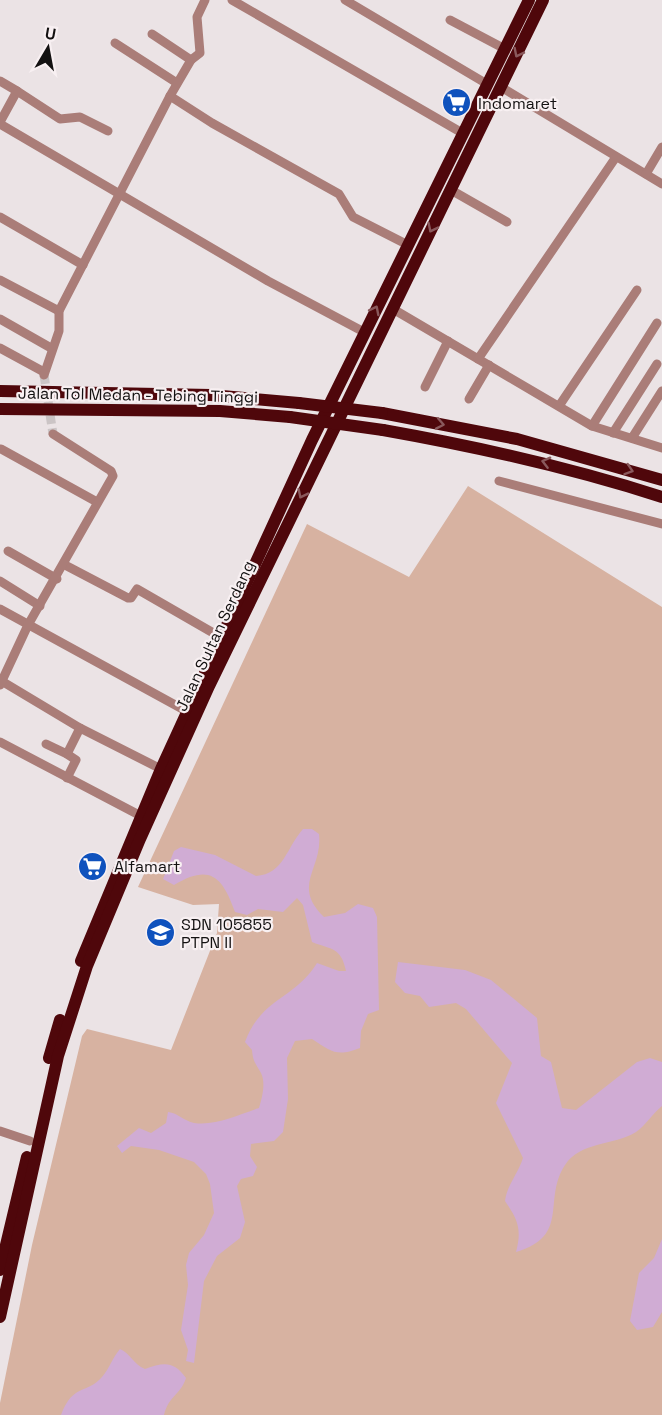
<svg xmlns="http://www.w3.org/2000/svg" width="662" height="1415" font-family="'Space Grotesk',sans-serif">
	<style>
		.green { fill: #d7b2a1 }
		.water { fill: #d0acd4 }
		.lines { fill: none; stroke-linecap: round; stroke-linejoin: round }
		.minor-tunnel { stroke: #cbc4c5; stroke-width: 9; stroke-dasharray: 9 4.5; stroke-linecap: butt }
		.minor { stroke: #aa7d78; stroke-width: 9 }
		.highway { stroke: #4f070b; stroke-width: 12 }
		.highway-bridge { stroke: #4f070b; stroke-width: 12 }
		.oneway { stroke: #8a595c }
		.labels { text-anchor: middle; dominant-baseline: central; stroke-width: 4.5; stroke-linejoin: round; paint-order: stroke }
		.poi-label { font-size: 16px; fill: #131111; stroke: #f8f0f2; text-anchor: start }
		.street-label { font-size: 16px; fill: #131111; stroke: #f8f0f2 }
	</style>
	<rect width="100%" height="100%" fill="#ebe3e5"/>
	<path class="green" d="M468 486 662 607V1415H0V1403L32 1245 82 1036 87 1029 171 1050 217 933 219 904 193 905 138 887 307 524 409 577Z"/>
	<g class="water">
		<path d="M303 829H312L319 834C323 869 291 885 324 917L345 913 358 904 373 908 377 917 379 1010 368 1014 361 1031 360 1048C337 1057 332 1052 312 1039L295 1041 287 1058 288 1099 283 1132 274 1141 251 1144 250 1156 257 1167 253 1176 241 1179 237 1186 245 1222 240 1238 217 1256 204 1281 194 1363 186 1361 188 1350 181 1330 188 1285 186 1265 189 1253 204 1235 214 1213 210 1184 206 1174 194 1162 159 1150 131 1146 122 1153 117 1146 139 1128 151 1133 166 1123 168 1112C178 1113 184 1121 194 1123 216 1126 238 1115 259 1108 262 1098 266 1083 261 1073 255 1063 253 1061 252 1050L245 1042C261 998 295 999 317 963L339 971H346C341 947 332 950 312 942L303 905 297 898 283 912 258 909 247 915 235 912C222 875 209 864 174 885L163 879 174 851 181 847 215 855 256 876C284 874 286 848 303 829Z"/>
		<path d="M398 962 465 970 491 980 537 1018 541 1056 551 1062 562 1108 576 1110 637 1062 650 1058 662 1062V1106C653 1113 645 1126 636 1132 613 1146 581 1141 565 1165 542 1200 571 1236 516 1252 522 1229 518 1220 505 1201 507 1185 518 1174 523 1158L496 1103 512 1063 466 1009 456 1003 429 1007 420 996 405 993 395 982Z"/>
		<path d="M662 1239V1312L653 1327 637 1330 630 1321 639 1273 654 1258Z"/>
		<path d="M120 1349C131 1354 133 1364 145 1369 163 1363 173 1360 186 1378 180 1396 169 1395 164 1415H61C73 1383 86 1395 102 1377 110 1368 112 1358 120 1349Z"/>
	</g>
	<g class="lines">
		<path class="minor-tunnel" d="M44 375 53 434"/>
		<g class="minor">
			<path d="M232 0 464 134"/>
			<path d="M345 0 487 84"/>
			<path d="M450 20 505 49"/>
			<path d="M152 34 191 60"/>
			<path d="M115 43 177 83"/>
			<path d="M0 81 17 91 0 122"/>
			<path d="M501 87 662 184"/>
			<path d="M17 91 60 119 80 117 108 131"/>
			<path d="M170 96 212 123 339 194 353 217 408 245"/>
			<path d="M0 124 268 281 364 332"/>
			<path d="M646 174 662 147"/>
			<path d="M451 190 507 222"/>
			<path d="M0 217 83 265"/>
			<path d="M0 280 59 311"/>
			<path d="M393 309 592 426 662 448"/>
			<path d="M0 319 51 348"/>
			<path d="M0 348 44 372"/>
			<path d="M478 359 616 157"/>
			<path d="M44 375 59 331V311L170 96 191 60 200 53 197 17 205 0"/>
			<path d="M425 387 448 341"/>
			<path d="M469 399 489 365"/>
			<path d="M559 406 637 290"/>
			<path d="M592 426 657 323"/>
			<path d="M613 433 657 364"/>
			<path d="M632 438 662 391"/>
			<path d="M1 449 97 502"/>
			<path d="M499 481 662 524"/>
			<path d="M8 551 57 579"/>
			<path d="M65 565 128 598H131L137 589 222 638"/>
			<path d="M0 581 40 606"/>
			<path d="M0 609 188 712"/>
			<path d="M0 680 80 728 161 769"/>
			<path d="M0 685 28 625 113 476 111 471 53 434"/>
			<path d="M0 742 141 816"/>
			<path d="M46 744 67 754"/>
			<path d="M67 778 76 760 67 754 80 728"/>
			<path d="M0 1131 30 1141"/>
		</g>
		<g class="highway">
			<path d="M0 391 211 395 299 403"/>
			<path d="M0 409 220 411 290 417"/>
			<path d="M382 413 517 439 662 480"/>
			<path d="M383 430C479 447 569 467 662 497"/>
			<path d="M81 961 161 769 312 440 529 0"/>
			<path d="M49 1058 60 1020"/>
			<path d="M0 1270 27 1157"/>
			<path d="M0 1317 58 1056 87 966 140 839 209 686 543 0"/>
		</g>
		<g class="highway-bridge">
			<path d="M299 403 382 413"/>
			<path d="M290 417 383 430"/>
		</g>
	</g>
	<defs><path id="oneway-chevron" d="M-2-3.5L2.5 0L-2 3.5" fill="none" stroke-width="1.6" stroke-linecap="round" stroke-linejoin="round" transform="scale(1.5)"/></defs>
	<g class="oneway">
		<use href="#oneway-chevron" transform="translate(518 53) rotate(117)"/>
		<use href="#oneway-chevron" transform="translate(432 228) rotate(116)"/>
		<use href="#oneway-chevron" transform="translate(375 310) rotate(-63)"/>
		<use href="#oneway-chevron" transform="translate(440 424) rotate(11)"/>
		<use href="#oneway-chevron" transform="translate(546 462) rotate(-166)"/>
		<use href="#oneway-chevron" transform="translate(629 470) rotate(18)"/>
		<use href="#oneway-chevron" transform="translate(302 494) rotate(116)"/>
	</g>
	<defs>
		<symbol id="supermarket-disc" viewBox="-11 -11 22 22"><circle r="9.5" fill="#0f52bd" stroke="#f8f0f2"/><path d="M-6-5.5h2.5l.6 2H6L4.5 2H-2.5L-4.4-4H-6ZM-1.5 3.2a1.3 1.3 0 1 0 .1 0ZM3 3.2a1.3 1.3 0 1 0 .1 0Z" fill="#fff"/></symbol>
		<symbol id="school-disc" viewBox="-11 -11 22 22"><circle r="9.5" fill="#0f52bd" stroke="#f8f0f2"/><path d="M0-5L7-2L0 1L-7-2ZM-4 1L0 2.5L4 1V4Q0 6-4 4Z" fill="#fff"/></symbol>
	</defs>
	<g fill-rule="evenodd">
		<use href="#supermarket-disc" x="440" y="86" width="33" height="33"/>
		<use href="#supermarket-disc" x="76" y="850" width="33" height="33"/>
		<use href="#school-disc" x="144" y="916" width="33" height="33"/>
	</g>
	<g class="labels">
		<g class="poi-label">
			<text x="478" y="103">Indomaret</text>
			<text x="114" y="866">Alfamart</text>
			<text x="181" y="924">SDN 105855<tspan x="181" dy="18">PTPN II</tspan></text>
		</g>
		<g class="street-label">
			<text transform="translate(138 395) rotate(1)">Jalan Tol Medan - Tebing Tinggi</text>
			<text transform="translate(215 636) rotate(-65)">Jalan Sultan Serdang</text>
		</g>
	</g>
	<g transform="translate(48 48) rotate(10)" stroke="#f8f0f2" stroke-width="4.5" paint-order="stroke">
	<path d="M0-4.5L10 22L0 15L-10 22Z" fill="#131111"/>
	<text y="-9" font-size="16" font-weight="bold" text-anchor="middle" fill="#131111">U</text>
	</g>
</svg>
